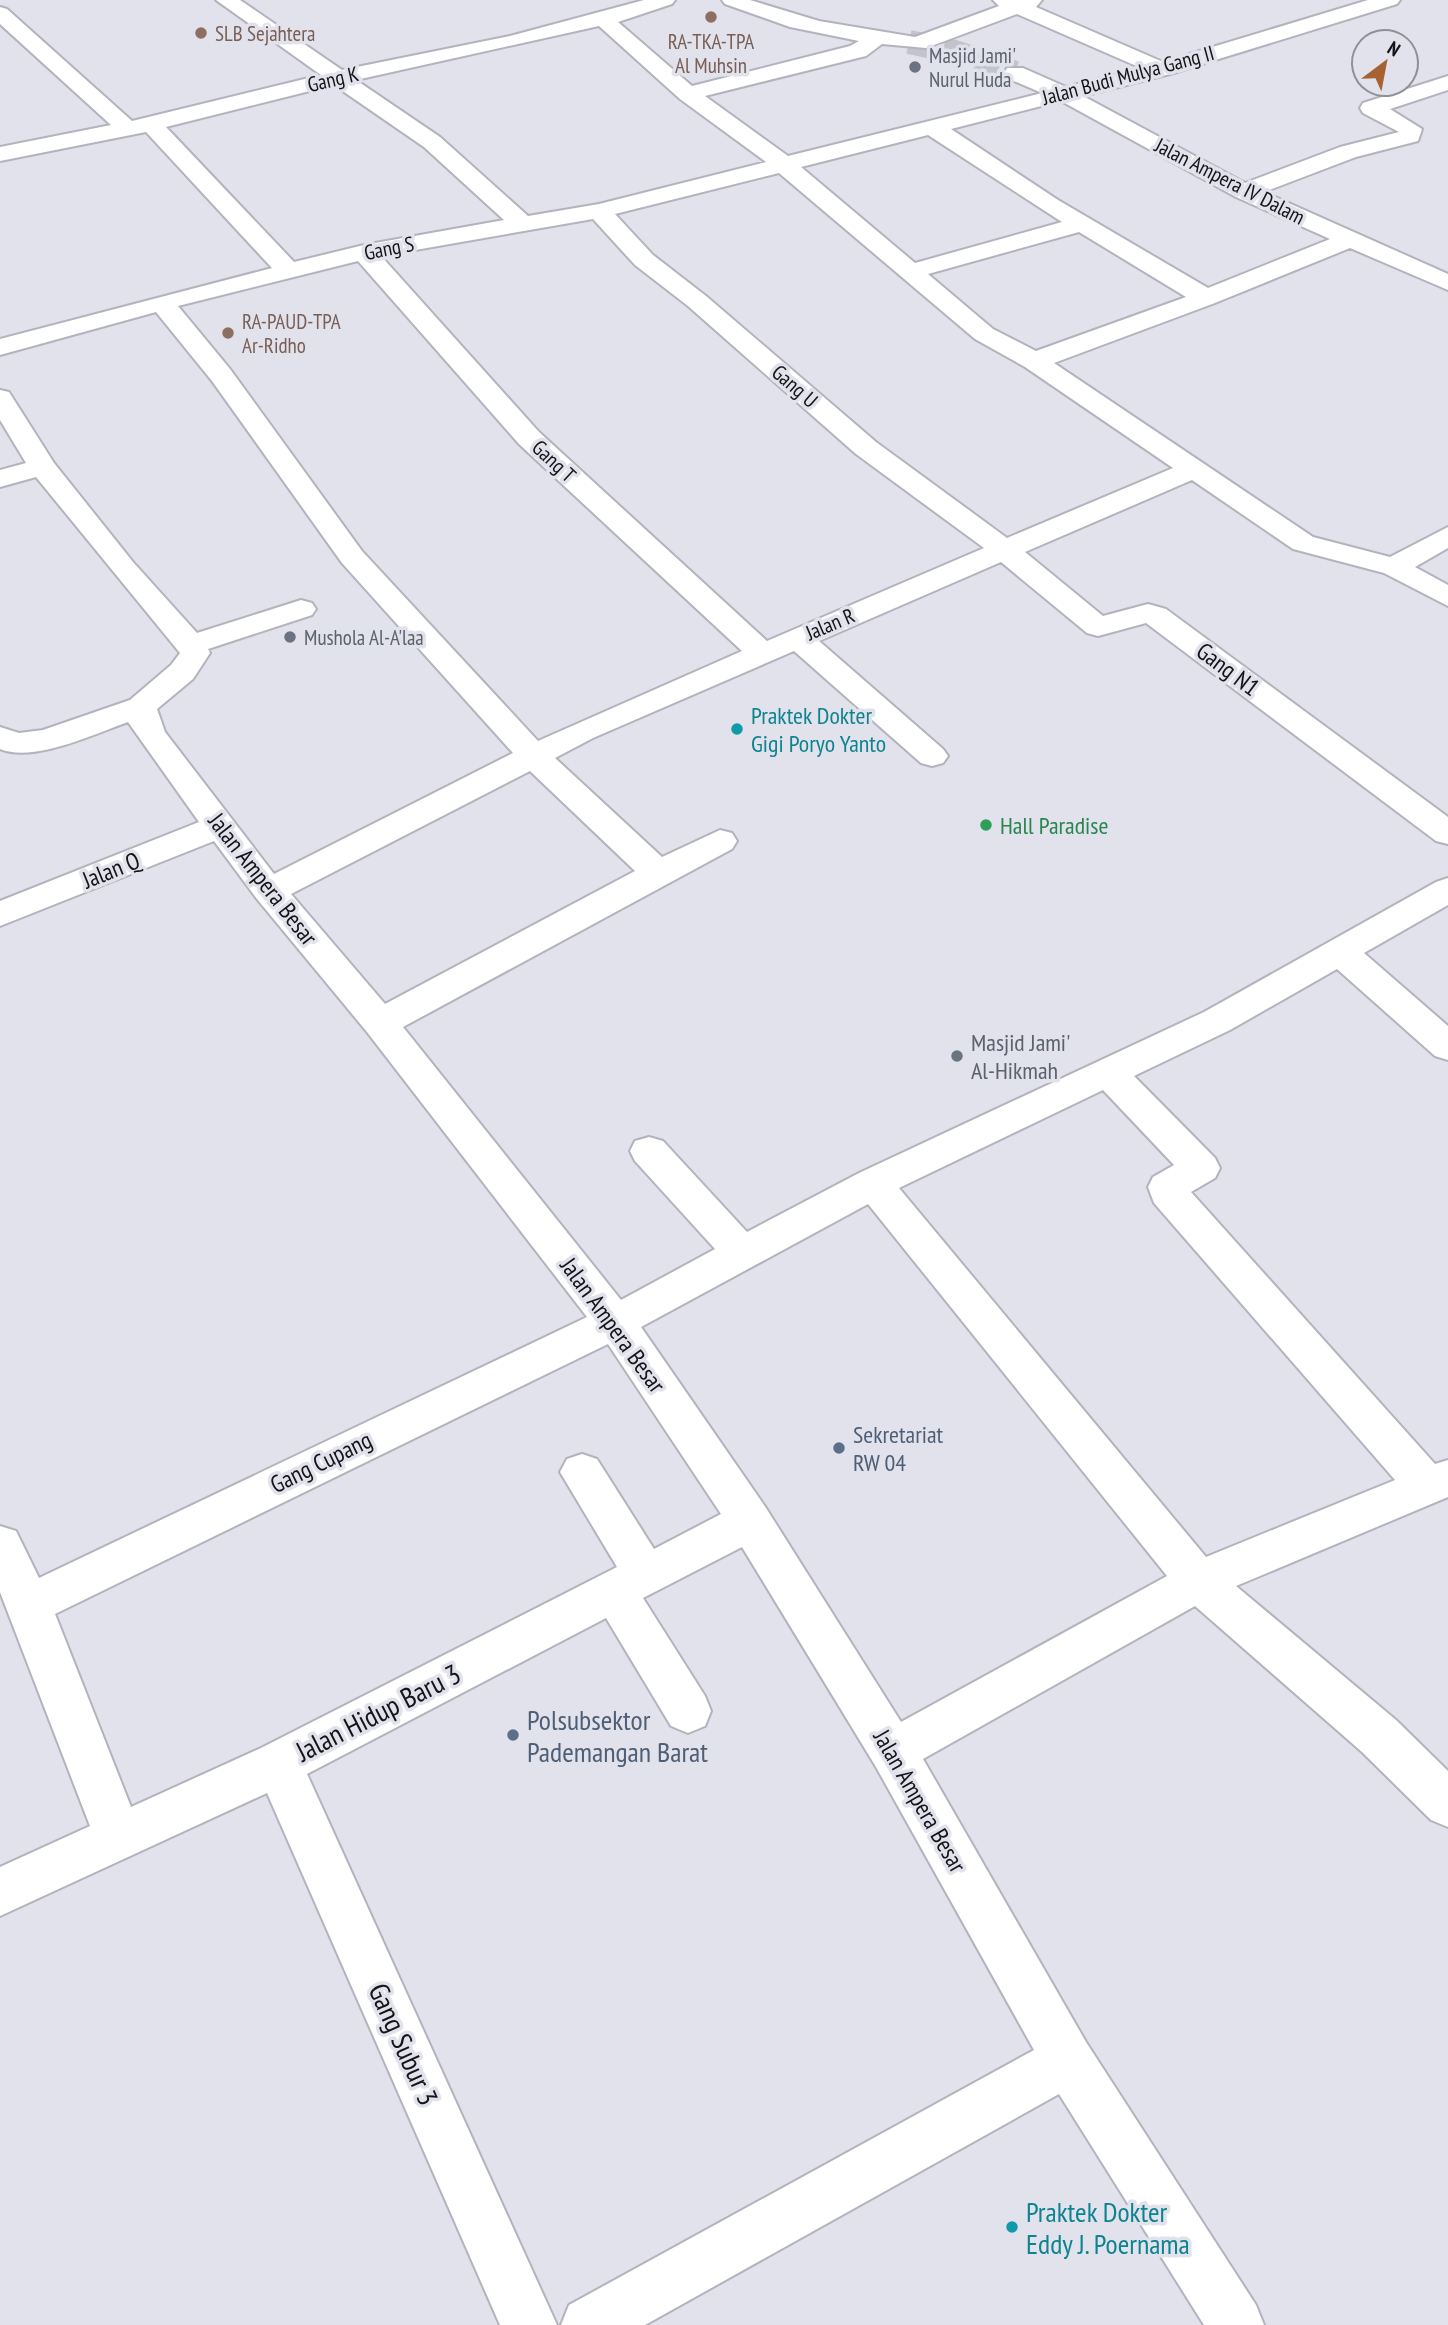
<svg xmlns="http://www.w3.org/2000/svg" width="1448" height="2325" font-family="'PT Sans Narrow',sans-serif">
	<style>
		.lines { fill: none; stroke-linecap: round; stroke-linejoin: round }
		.minor-tunnel { stroke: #c2c3cc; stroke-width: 24; stroke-dasharray: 24 11; stroke-linecap: butt }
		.minor-casing { stroke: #b3b3bd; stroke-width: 4 }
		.minor { fill: #fff; fill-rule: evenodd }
		.education-dot { fill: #8d6e63; stroke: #e1e2ec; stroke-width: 2.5 }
		.worship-dot { fill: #6b7280; stroke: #e1e2ec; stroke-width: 2.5 }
		.culture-dot { fill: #0f9aa8; stroke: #e1e2ec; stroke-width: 2.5 }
		.leisure-dot { fill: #2e9e5b; stroke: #e1e2ec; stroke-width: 2.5 }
		.service-dot { fill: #5c6f8a; stroke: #e1e2ec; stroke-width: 2.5 }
		.labels { text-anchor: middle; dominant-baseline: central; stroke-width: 7; stroke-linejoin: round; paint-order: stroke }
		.far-education-label { font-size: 21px; fill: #785e54; stroke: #e1e2ec; text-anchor: start }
		.far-worship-label { font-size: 21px; fill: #5b616d; stroke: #e1e2ec; text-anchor: start }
		.far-street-label { font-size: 21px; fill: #141417; stroke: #e1e2ec }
		.street-label { font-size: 24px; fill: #141417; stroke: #e1e2ec }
		.culture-label { font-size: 24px; fill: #0d838f; stroke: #e1e2ec; text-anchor: start }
		.leisure-label { font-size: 24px; fill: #27864d; stroke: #e1e2ec; text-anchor: start }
		.worship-label { font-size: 24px; fill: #5b616d; stroke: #e1e2ec; text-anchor: start }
		.service-label { font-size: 24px; fill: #4e5e75; stroke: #e1e2ec; text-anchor: start }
		.near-street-label { font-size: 28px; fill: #141417; stroke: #e1e2ec }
		.near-service-label { font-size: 28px; fill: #4e5e75; stroke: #e1e2ec; text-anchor: start }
		.near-culture-label { font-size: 28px; fill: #0d838f; stroke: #e1e2ec; text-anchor: start }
	</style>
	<rect width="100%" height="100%" fill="#e1e2ec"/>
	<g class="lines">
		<path class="minor-tunnel" d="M909 42 955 52 1015 73"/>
		<defs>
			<path id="minor" d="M216 0H240L342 70 510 36 644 0H675L672 4 618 22 692 86 850 46 859 41 790 27 725 4 722 0H750L819 21 915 37 999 6 993 0H1042L1036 7 1163 62 1368 0H1400L1397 4 1170 74 1083 96 1245 183 1340 147 1399 132 1363 113 1360 108 1363 103 1448 76V90L1390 109 1422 129 1418 141 1356 157 1264 192 1448 274V290L1350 248 1215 303 1054 363 1313 537 1390 557 1448 527V548L1415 567 1448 585V606L1384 573 1293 549 1192 480 1025 552 1103 616 1148 604 1166 609 1448 817V844L1436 841 1146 623 1098 636 1087 633 1001 562 819 641 943 749 948 756 943 763 932 766 921 763 794 651 593 738 555 758 662 857 720 830 732 833 737 841 732 849 403 1027 621 1300 715 1249 635 1161 630 1151 635 1141 649 1137 663 1141 747 1232 859 1173 1204 1012 1436 882 1448 878V905L1364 953 1448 1026V1060L1435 1056 1337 969 1230 1030 1134 1076 1215 1158 1220 1168 1215 1178 1191 1192 1435 1464 1448 1460V1497L1236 1586 1396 1720 1448 1771V1827L1431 1820 1362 1752 1195 1606 923 1759 1086 2042 1256 2305 1264 2325H1204L1059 2094 645 2325H561L569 2305 1034 2050 876 1767 742 1547 643 1598 705 1696 711 1711 705 1726 688 1733 671 1726 606 1618 307 1774 557 2325H500L267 1793 0 1916V1867L90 1826 0 1592V1526L16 1531 39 1578 587 1317 367 1032 257 899 214 841 0 926V901L199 822 128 722C94 734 34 763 0 749V727L19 733 43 730 130 700 171 665 180 653 36 477 0 487V470L26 463 0 420V390L9 392 54 463 133 562 197 633 301 600 312 603 316 609 312 615 208 649 210 653 193 679 157 709 165 732 274 874 513 753 342 563 212 381 156 312 0 355V339L272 268 146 132 0 161V147L111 125 0 24V7L7 9 132 121 321 75ZM1017 14 1141 68 1066 87 1023 68H1007L1004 73 1007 78 1042 93 788 156 705 96 866 56 882 44 926 48ZM599 26 680 99 766 162 599 204 528 216 440 137 356 80ZM334 85 424 147 504 220 364 245 294 262 166 127ZM1061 101 1236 197 1330 239 1208 288 1058 200 951 129ZM928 135 1062 222 915 263 801 167ZM779 173 975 339 1025 367 1173 468 1007 538 876 442 706 296 653 255 615 214ZM593 219 635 265 688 306 856 454 984 548 767 641 539 432 381 256ZM1079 232 1186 297 1036 351 993 329 928 274ZM358 261 519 444 742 651 538 741 362 551 230 369 178 306ZM530 771 635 871 385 1004 291 894ZM1103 1090 1174 1165 1153 1177 1148 1187 1154 1203 1395 1480 1206 1557 899 1188ZM868 1204 1167 1576 901 1722 766 1508 641 1327ZM608 1344 721 1514 654 1549 597 1459 582 1454 567 1459 560 1472 617 1567 261 1748 131 1807 55 1614Z"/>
		</defs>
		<use href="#minor" class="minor-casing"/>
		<use href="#minor" class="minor"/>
	</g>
	<g class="education-dot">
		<circle cx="711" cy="17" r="7"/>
		<circle cx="201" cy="33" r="7"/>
		<circle cx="228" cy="333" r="7"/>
	</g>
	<g class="worship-dot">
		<circle cx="915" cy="67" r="7"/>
		<circle cx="290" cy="637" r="7"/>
		<circle cx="957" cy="1056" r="7"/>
	</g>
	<g class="culture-dot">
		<circle cx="737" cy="729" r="7"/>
		<circle cx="1012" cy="2227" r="7"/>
	</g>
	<circle class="leisure-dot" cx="986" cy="825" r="7"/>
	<g class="service-dot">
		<circle cx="839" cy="1448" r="7"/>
		<circle cx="513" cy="1735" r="7"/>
	</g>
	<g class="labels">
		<g class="far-education-label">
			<text x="215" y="33">SLB Sejahtera</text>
			<text x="711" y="41" text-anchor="middle">RA-TKA-TPA<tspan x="711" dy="24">Al Muhsin</tspan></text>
			<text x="242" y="321">RA-PAUD-TPA<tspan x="242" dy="24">Ar-Ridho</tspan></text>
		</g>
		<g class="far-worship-label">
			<text x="929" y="55">Masjid Jami'<tspan x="929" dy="24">Nurul Huda</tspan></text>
			<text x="304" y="637">Mushola Al-A'laa</text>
		</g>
		<g class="far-street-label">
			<text transform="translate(1128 75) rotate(-15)">Jalan Budi Mulya Gang II</text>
			<text transform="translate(333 79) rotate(-13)">Gang K</text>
			<text transform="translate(1230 181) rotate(27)">Jalan Ampera IV Dalam</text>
			<text transform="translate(389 248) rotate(-11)">Gang S</text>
			<text transform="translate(795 386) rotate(41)">Gang U</text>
			<text transform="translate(554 461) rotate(43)">Gang T</text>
			<text transform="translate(830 624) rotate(-23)">Jalan R</text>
		</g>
		<g class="street-label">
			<text transform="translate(1228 669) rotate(37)">Gang N1</text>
			<text transform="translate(111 870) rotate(-22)">Jalan Q</text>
			<text transform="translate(263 879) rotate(52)">Jalan Ampera Besar</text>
			<text transform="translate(613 1325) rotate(54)">Jalan Ampera Besar</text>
			<text transform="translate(321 1462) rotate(-26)">Gang Cupang</text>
			<text transform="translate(920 1801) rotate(60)">Jalan Ampera Besar</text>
		</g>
		<g class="culture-label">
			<text x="751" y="715">Praktek Dokter<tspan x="751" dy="28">Gigi Poryo Yanto</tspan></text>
		</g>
		<g class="leisure-label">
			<text x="1000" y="825">Hall Paradise</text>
		</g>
		<g class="worship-label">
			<text x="971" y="1042">Masjid Jami'<tspan x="971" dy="28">Al-Hikmah</tspan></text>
		</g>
		<g class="service-label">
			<text x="853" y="1434">Sekretariat<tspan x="853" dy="28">RW 04</tspan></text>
		</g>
		<g class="near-street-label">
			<text transform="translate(378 1712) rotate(-27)">Jalan Hidup Baru 3</text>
			<text transform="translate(404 2044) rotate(66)">Gang Subur 3</text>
		</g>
		<g class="near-service-label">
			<text x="527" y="1719">Polsubsektor<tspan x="527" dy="32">Pademangan Barat</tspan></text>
		</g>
		<g class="near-culture-label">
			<text x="1026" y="2211">Praktek Dokter<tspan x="1026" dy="32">Eddy J. Poernama</tspan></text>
		</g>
	</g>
	<g transform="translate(1385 63) rotate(32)"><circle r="33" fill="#e1e2ec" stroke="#8f9097" stroke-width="2"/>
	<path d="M0-5L12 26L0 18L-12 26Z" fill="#a66232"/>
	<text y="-10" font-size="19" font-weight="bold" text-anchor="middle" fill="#141417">N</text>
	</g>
</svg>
